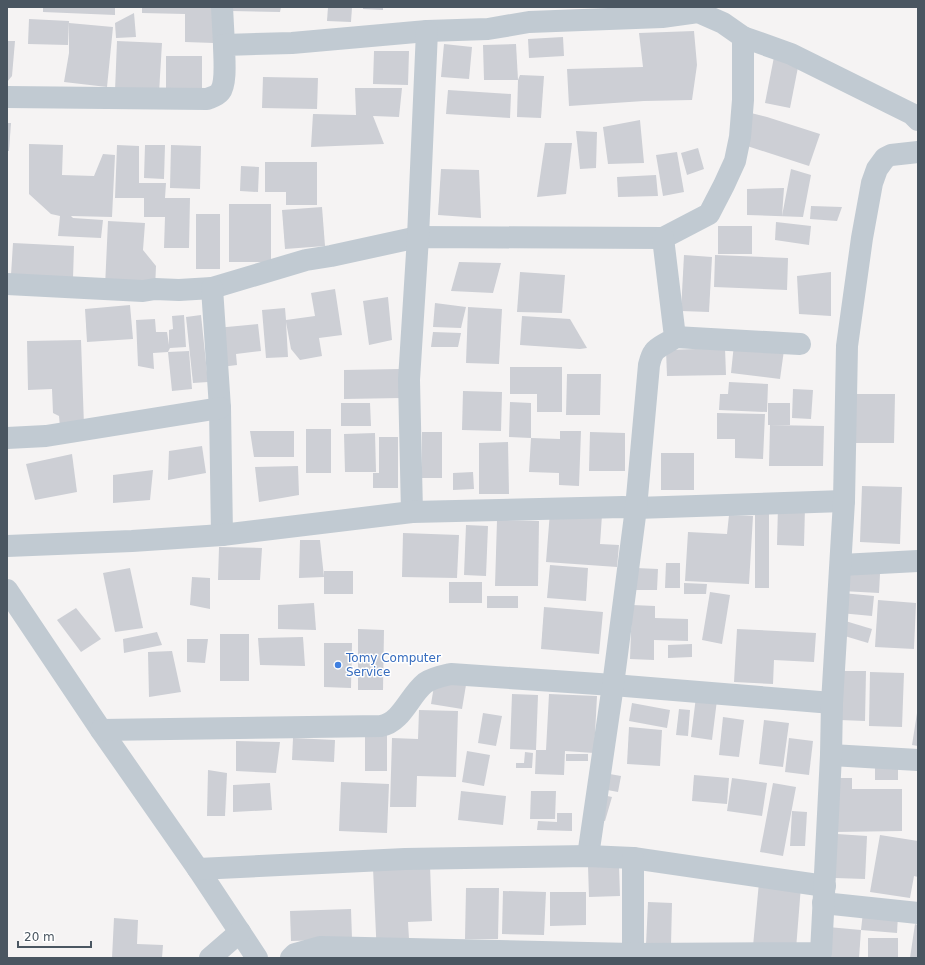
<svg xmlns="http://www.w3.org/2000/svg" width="925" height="965" font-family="'DejaVu Sans',sans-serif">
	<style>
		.building { fill: #cdcfd5 }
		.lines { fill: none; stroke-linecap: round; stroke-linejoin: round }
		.minor { stroke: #c1cad2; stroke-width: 22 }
		.shop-dot { fill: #3f7fe0; stroke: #fff; stroke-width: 1.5 }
		.labels { text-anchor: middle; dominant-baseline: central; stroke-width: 3; stroke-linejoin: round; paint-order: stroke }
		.shop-label { font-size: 12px; fill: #366cbe; stroke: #fff; text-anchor: start }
	</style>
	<rect width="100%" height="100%" fill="#f5f3f3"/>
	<g class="building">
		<path d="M43 7H115V15L43 12Z"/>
		<path d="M142 7H215L214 43 185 42V14L142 13Z"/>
		<path d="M231 7H281L280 12 231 11Z"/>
		<path d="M328 7H352L351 22 327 21Z"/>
		<path d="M363 7H383V10L363 9Z"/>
		<path d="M134 13 136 37 116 38 115 23Z"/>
		<path d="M29 19 69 21 68 45 28 44Z"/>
		<path d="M69 23 113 27 107 87 64 82 69 53Z"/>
		<path d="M694 31 697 65 692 100 644 101 569 106 567 69 643 67 639 33Z"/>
		<path d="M563 37 564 56 529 58 528 39Z"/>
		<path d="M7 41H15L12 76 7 82Z"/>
		<path d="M117 41 162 43 159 93 115 91Z"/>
		<path d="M444 44 472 47 469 79 441 77Z"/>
		<path d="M516 44 518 80H484L483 45Z"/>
		<path d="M374 51H409L408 85 373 84Z"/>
		<rect x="166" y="56" width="36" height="42"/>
		<path d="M774 57 799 62 790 108 765 103Z"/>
		<path d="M520 75 544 76 541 118 517 117 518 80Z"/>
		<path d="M263 77 318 78 317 109 262 108Z"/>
		<path d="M355 88H402L399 117 373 116 384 144 311 147 313 114 356 115Z"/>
		<path d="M448 90 511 94 510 118 446 114Z"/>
		<path d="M751 113 767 117 820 134 809 166 744 145Z"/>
		<path d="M640 120 644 163 608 164 603 127Z"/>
		<path d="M7 123H11L9 151H7Z"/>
		<path d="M576 131 597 132 596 168 580 169Z"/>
		<path d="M545 143H572L566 194 537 197Z"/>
		<path d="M29 144 63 145 62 175 94 176 103 154 115 155 112 217 71 216 73 218 103 220 101 238 58 236 60 216 51 214 29 194Z"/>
		<path d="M117 145 139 146V183H166L165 198H190L189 248H164L165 217H144V198H115Z"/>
		<path d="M145 145H165L164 179 144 178Z"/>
		<path d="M171 145 201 146 200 189 170 188Z"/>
		<path d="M698 148 704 169 687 175 681 153Z"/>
		<path d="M677 152 684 192 663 196 656 155Z"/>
		<path d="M265 162H317V205H286V192H265Z"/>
		<path d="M241 166 259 167 258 192 240 191Z"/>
		<path d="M441 169 479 170 481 218 438 215Z"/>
		<path d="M791 169 811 175 803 217 747 215V189L784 188 782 216Z"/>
		<path d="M656 175 658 196 618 197 617 177Z"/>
		<rect x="229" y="204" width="42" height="58"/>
		<path d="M811 206 842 207 837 221 810 219Z"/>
		<path d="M322 207 325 246 285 249 282 210Z"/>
		<rect x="196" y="214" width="24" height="55"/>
		<path d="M108 221 145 223 143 250 156 266 155 289 105 287Z"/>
		<path d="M776 222 811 226 809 245 775 240Z"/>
		<rect x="718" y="226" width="34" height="28"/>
		<path d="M13 243 74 246 73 278 11 275Z"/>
		<path d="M684 255 712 257 709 312 681 311Z"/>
		<path d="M715 255 788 258 787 290 714 287Z"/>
		<path d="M459 262 501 263 493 293 451 291Z"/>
		<path d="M520 272 565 275 562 313 517 312Z"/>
		<path d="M831 272V316L799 314 797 276Z"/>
		<path d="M335 289 342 335 319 338 322 356 300 360 291 349 286 322 288 357 266 358 262 310 285 308 286 320 315 316 311 293Z"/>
		<path d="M388 297 392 340 369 345 363 301Z"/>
		<path d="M435 303 466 307 461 328 433 327Z"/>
		<path d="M130 305 133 339 87 342 85 309Z"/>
		<path d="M468 307 502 309 499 364 466 363Z"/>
		<path d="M184 315 186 347 170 348 168 352 153 353 154 369 138 366 136 320 155 319 156 332H167L169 345V330L173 329 172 316Z"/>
		<path d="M201 315 208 382 193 383 186 317Z"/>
		<path d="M522 316 570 319 587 348 580 349 520 345Z"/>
		<path d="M258 324 261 351 236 354 237 365 221 367 216 328Z"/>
		<path d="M433 332 461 333 458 347H431Z"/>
		<path d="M81 340 84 426 60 427 59 416 53 413 52 389 28 390 27 341Z"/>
		<path d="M734 344 784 350 780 379 731 373Z"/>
		<path d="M725 348 726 375 667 376 666 350Z"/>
		<path d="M189 351 192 389 172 391 168 352Z"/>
		<path d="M510 367H562V412H537V394H510Z"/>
		<path d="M400 369 401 398 344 399V370Z"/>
		<path d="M567 374H601L600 415H566Z"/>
		<path d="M729 382 768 384 767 412 719 410 720 394H728Z"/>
		<path d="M793 389 813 390 811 419 792 418Z"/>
		<path d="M463 391 502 392 501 431 462 430Z"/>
		<path d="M850 394H895L894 443H850Z"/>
		<path d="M510 402 531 403V438L560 439V431H581L579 486 559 485V473L529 472 531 438 509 437Z"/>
		<path d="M341 403H370L371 426H341Z"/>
		<rect x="768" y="403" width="22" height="22"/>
		<path d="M717 413 765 414 763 459 735 458V439H717Z"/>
		<path d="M770 425 824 426 823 466H769Z"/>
		<rect x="306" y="429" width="25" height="44"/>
		<path d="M250 431H294V457H254Z"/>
		<rect x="422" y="432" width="20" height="46"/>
		<path d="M590 432 625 433V471H589Z"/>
		<path d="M375 433 376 472H345L344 434Z"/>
		<path d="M379 437H398V488H373V473H379Z"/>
		<path d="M508 442 509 494H479V443Z"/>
		<path d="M202 446 206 473 168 480 169 451Z"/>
		<rect x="661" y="453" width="33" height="37"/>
		<path d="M72 454 77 492 35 500 26 464Z"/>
		<path d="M298 466 299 495 259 502 255 467Z"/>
		<path d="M153 470 150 500 113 503V475Z"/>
		<path d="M473 472 474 489 453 490V473Z"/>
		<path d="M862 486 902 487 900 544 860 542Z"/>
		<path d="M778 506 805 507 804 546 777 545Z"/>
		<rect x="755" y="510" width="14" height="78"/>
		<path d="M550 512 602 515 600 544 619 545 617 567 546 562Z"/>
		<path d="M729 515 753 516 749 584 685 581 688 532 727 534Z"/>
		<path d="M497 520 539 521 538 586H495Z"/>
		<path d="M466 525 488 526 486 576 464 575Z"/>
		<path d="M403 533 459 535 457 578 402 577Z"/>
		<path d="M300 540H320L324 577 299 578Z"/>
		<path d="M219 547 262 548 260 580H218Z"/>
		<path d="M666 563H680V588H665Z"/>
		<path d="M550 565 588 568 586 601 547 598Z"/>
		<path d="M843 567 880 574 879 593 842 591Z"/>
		<path d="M130 568 143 628 115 632 103 573Z"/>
		<path d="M636 568 658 569 657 590H635Z"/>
		<rect x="324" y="571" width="29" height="23"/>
		<path d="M192 577 210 578V609L190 605Z"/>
		<rect x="449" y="582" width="33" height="21"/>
		<path d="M684 583 707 584 706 594H684Z"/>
		<path d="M710 592 730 595 722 644 702 640Z"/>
		<path d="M842 593 874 596 872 616 840 613Z"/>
		<rect x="487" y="596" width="31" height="12"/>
		<path d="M878 600 916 603 914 649 875 647Z"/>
		<path d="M314 603 316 630 278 629V605Z"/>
		<path d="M632 605 655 606V618L688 619V641L654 640V660L630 659Z"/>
		<path d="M544 607 603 612 599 654 541 649Z"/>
		<path d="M76 608 101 639 81 652 57 620Z"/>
		<path d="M842 620 872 629 868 643 838 634Z"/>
		<path d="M358 629 384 630 383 690H358Z"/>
		<path d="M737 629 816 633 814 662 774 660 773 684 734 682Z"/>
		<path d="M157 632 162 645 124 653 123 639Z"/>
		<rect x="220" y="634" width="29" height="47"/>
		<path d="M303 637 305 666 260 665 258 638Z"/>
		<path d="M187 639H208L205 663 187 662Z"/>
		<path d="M324 643H352L351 688 324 687Z"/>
		<path d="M692 644V657L668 658V645Z"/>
		<path d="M172 651 181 692 149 697 148 652Z"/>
		<path d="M843 671H866L865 721 840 720Z"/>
		<path d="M870 672 904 673 902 727 869 726Z"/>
		<path d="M435 680 466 685 462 709 431 704Z"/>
		<path d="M512 694 538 695 536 750 510 749Z"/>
		<path d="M549 694 597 696 594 753 565 751 564 775 535 774 536 750H546Z"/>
		<path d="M696 697 717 700 712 740 691 737Z"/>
		<path d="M632 703 670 710 667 728 629 721Z"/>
		<path d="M679 709 690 710 688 736 676 735Z"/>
		<path d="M419 710 458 711 456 777 417 776 416 807H390L392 738 418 739Z"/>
		<path d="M483 713 502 716 496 746 478 743Z"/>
		<path d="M917 713H918V746L912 745Z"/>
		<path d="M723 717 744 720 739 757 719 755Z"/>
		<path d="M764 720 789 723 783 767 759 764Z"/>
		<path d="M629 727 662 730 660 766 627 764Z"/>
		<rect x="365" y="730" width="22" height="41"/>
		<path d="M293 738 335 740 334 762 292 760Z"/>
		<path d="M789 738 813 741 809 775 785 772Z"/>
		<path d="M236 741 280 742 276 773 236 771Z"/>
		<path d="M467 751 490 755 484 786 462 782Z"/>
		<path d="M525 752 533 753 532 768H516V763H524Z"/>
		<rect x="566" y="754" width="22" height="7"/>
		<rect x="875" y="764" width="23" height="16"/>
		<path d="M208 770 227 773 225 816H207Z"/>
		<path d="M604 773 621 776 618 792 602 789Z"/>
		<path d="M694 775 729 778 727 804 692 801Z"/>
		<path d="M732 778 767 783 762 816 727 811Z"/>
		<path d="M834 778H852V789H902V831L835 832Z"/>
		<path d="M341 782 389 784 387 833 339 831Z"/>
		<path d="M270 783 272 810 233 812V785Z"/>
		<path d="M773 783 796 787 783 856 760 852Z"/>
		<path d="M461 791 506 796 503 825 458 820Z"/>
		<path d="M531 791H556L555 819H530Z"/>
		<path d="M603 795 612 797 605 821 596 819Z"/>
		<path d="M792 811 807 812 805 846H790Z"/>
		<path d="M557 813H572V831L537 830 538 821 557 822Z"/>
		<path d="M837 834 867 836 865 879 835 878Z"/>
		<path d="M880 835 918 841V877L914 876 910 898 870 892Z"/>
		<path d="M430 865 432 921 408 922 410 956 377 957 373 868Z"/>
		<path d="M619 865 620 896 589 897 588 866Z"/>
		<path d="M759 882 801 886 796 949 753 946Z"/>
		<path d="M466 888H499L498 939H465Z"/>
		<path d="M503 891 546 892 544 935 502 934Z"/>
		<path d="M550 892H586V925L550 926Z"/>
		<path d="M648 902 672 903 671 945H646Z"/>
		<path d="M351 909 352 939 291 941 290 911Z"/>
		<path d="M863 912 898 915 897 933 861 930Z"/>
		<path d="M114 918 138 920 137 944 163 945 162 958H112Z"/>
		<path d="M915 924 918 925V958H910Z"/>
		<path d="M828 927 861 930 859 958H826Z"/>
		<rect x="868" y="938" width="30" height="20"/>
	</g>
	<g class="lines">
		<g class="minor">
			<path d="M222 7 224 45"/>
			<path d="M743 37 791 54 912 114 918 120"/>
			<path d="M7 97 207 99C212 97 217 96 220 92 227 83 224 56 224 45L292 43 427 31 488 29 529 22 662 17 698 12 723 23 743 37V100L740 137 735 161 724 185 709 214 663 238 418 237 331 256 306 260 212 288 179 290 155 289 143 291 7 284"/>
			<path d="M212 288 220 408 222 535"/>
			<path d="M675 337 800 344"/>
			<path d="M7 438 46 436 220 408"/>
			<path d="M412 512 409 380 418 237 427 31"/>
			<path d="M7 546 132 541 222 535 412 512 623 507 636 508 844 501"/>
			<path d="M841 565 918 561"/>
			<path d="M7 590 101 730 198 869 257 958"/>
			<path d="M101 730 381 726C402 722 409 696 425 683 432 678 442 676 451 674L613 685 832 703"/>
			<path d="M831 755 918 760"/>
			<path d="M588 856 613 685 636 508 649 365C650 361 651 356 654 352 658 346 669 343 675 337L663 238"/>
			<path d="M198 869 405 859 588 856 633 858 825 886"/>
			<path d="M823 903 918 913"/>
			<path d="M633 954V858"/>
			<path d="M210 958 240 932"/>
			<path d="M291 958 295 954 320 947 633 954 821 953 831 755 832 703 844 501 847 346 862 238 872 183 877 169 885 158 891 155 918 152"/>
		</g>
	</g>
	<circle class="shop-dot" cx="338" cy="665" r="4"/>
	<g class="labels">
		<g class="shop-label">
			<text x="346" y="658">Tomy Computer<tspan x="346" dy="14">Service</tspan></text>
		</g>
	</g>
	<rect width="925" height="965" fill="none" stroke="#4a5661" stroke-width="16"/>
	<path d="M18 941v6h73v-6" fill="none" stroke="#4a5661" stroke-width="2"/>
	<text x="24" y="941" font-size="12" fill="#4a5661" stroke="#ffffff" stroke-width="3" paint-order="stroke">20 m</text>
</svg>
